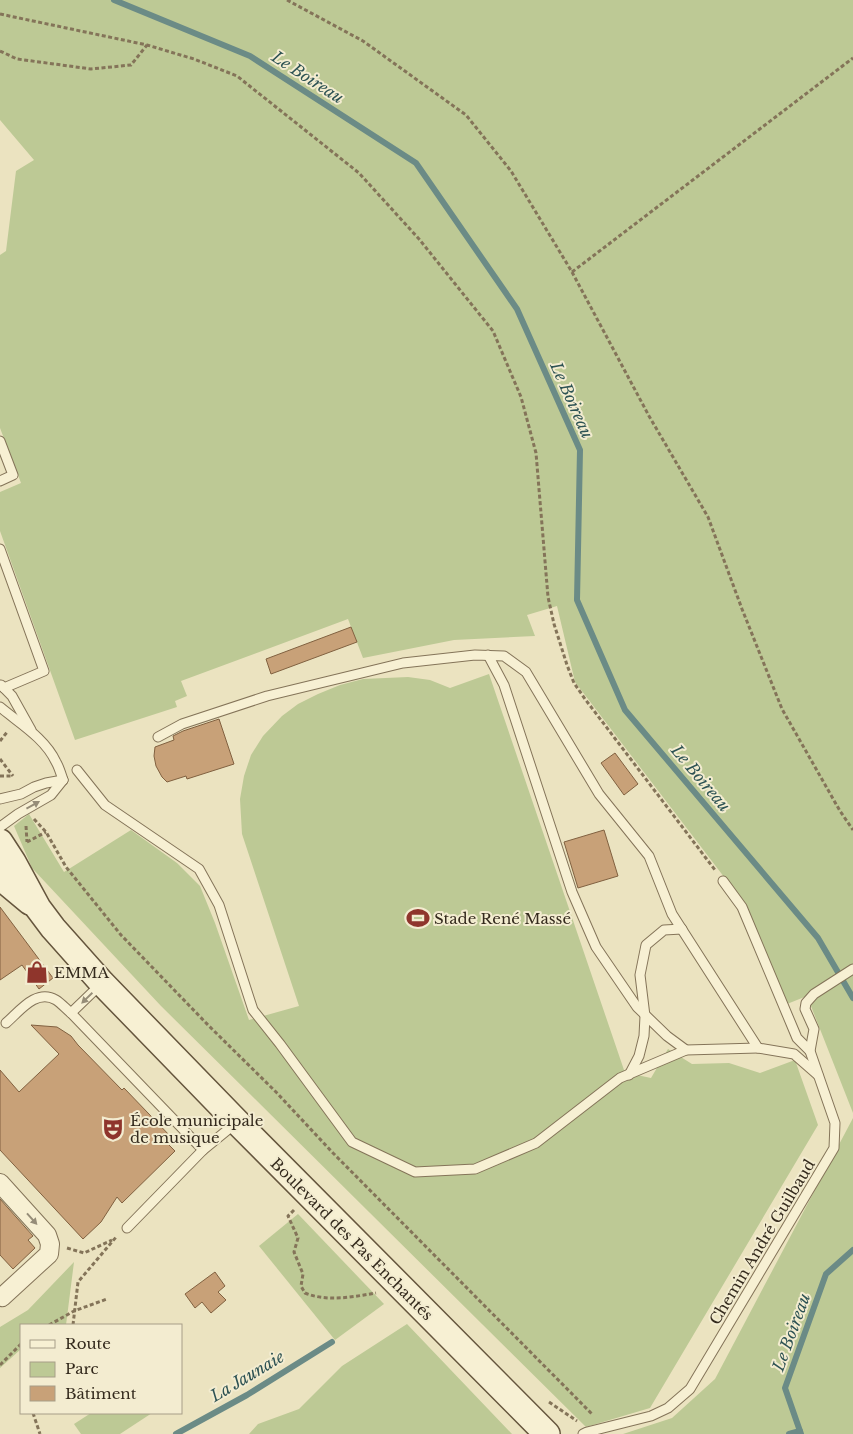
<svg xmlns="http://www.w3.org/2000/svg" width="853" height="1434" font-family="'Libre Baskerville',serif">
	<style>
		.green { fill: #bdc995 }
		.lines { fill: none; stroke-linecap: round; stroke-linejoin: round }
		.stream { stroke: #6b8b86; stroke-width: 6 }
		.building { fill: #c8a178; stroke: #816140 }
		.service-casing { stroke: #847459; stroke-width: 11 }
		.minor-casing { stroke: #847459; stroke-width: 20 }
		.secondary-casing { stroke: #65553d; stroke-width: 28 }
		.path { stroke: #847459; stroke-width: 3; stroke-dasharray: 4 2.5; stroke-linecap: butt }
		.service { stroke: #f7f0d3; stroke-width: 9 }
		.minor { stroke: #f7f0d3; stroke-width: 18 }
		.secondary { stroke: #f7f0d3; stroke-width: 25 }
		.oneway { fill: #968d78 }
		.labels { text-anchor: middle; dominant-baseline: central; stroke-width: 4; stroke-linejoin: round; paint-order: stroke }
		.poi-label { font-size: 15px; fill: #342a1d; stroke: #f3ecd0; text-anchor: start }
		.street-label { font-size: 15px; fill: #342a1d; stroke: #f3ecd0 }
		.water-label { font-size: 16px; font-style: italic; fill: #2d5253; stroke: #f3ecd0 }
	</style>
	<rect width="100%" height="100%" fill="#ebe3c0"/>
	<g class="green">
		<path d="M0 0H853V1113L807 996 787 1004 747 907 575 682 557 606 527 615 535 636 454 640 363 658 348 619 181 681 187 696 175 701 177 707 75 740 0 531V492L21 483 0 428V255L6 251 16 171 34 160 0 120Z"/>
		<path d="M489 674 624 1070 637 1075 651 1078 668 1049 692 1064 729 1063 760 1073 795 1060 818 1125 650 1408 586 1427 161 1006 32 868 14 826 29 814 64 872 131 830 177 863 200 886 215 923 249 1020 299 1006 242 834 240 799 244 776 251 755 263 736 282 716 298 704 318 694 340 685 363 679 408 677 430 680 450 688Z"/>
		<path d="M853 1118V1434H623L672 1418 715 1379Z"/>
		<path d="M298 1214 384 1304 335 1340 259 1246Z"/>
		<path d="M74 1262 66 1325H21V1349L0 1368V1327L28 1310Z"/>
		<path d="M407 1324 512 1434H249L258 1424 299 1409 342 1366Z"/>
		<path d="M91 1413H152L120 1434H81L74 1424Z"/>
	</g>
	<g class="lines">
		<g class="stream">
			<path d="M114 0 250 56 416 163 517 309 580 450 577 600 625 710 818 938 853 998"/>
			<path d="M176 1434 247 1395 332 1342"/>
			<path d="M789 1434 800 1431"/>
			<path d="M801 1434 785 1388 826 1274 853 1250"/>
		</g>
	</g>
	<g class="building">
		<path d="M351 627 357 642 271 674 266 659Z"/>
		<path d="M219 719 234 764 187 779 186 776 167 782 162 777 156 766 154 756 155 747 174 740 173 736 183 731Z"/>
		<path d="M615 753 638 784 624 795 601 763Z"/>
		<path d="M604 830 618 876 578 888 564 842Z"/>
		<path d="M0 907 53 978 39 989 22 965 0 980Z"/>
		<path d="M31 1025 57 1027 71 1036 78 1045 122 1090 124 1088 172 1138 167 1143 175 1151 122 1203 117 1197 101 1222 83 1239 0 1150V1070L19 1092 59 1054Z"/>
		<path d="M0 1199 33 1236 28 1240 35 1248 13 1269 0 1255Z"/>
		<path d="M215 1272 225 1286 218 1292 226 1300 211 1313 202 1302 195 1308 185 1294Z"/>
	</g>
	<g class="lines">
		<defs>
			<g id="service">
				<path d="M0 441 13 475 0 481"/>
				<path d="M0 549 44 671 4 688"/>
				<path d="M488 655 504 685 572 892 596 947 637 1007 667 1036 686 1050"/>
				<path d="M1 685 12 696 31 730"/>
				<path d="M0 707C19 723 45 738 56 762 59 767 61 774 63 780"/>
				<path d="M158 737 182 724 267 696 403 663 475 655 504 656 526 672 599 794 649 856 672 914 758 1048 794 1054 818 1075"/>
				<path d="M77 770 105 805 199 869 219 905 253 1010 280 1044 352 1142 415 1172 475 1169 536 1143 620 1078 686 1050 758 1048"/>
				<path d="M0 799 21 794 34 787 46 783 63 780"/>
				<path d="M0 827 18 814 51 795 63 780"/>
				<path d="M723 881 742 907 797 1038 810 1051"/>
				<path d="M71 1013 100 985"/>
				<path d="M6 1023C19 1012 36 988 56 1000 61 1003 66 1009 71 1013L203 1150"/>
				<path d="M629 1075 639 1056 644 1036 645 1016 640 975 646 945 664 930 682 929"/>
				<path d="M127 1228 203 1150 236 1123"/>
				<path d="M583 1434 587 1432 651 1416 668 1408 690 1389 834 1148 835 1123 810 1051 814 1029 805 1009 806 1003 814 994 853 969"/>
			</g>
			<path id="minor" d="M0 1183 47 1235 50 1244 49 1254 2 1297 0 1296"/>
			<g id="secondary">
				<path d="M0 842 13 862 38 908 53 928 102 983 237 1122 547 1434"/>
				<path d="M0 877 30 902"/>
			</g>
		</defs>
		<use href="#service" class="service-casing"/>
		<use href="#minor" class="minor-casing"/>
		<use href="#secondary" class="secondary-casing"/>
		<g class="path">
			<path d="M287 0 363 41 466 115 511 171 572 272 649 416 708 517 742 609 782 709 840 811 853 830"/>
			<path d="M0 14 147 45 194 59 237 76 359 173 419 239 493 331 521 397 536 453 548 597 554 624 567 665 574 683 585 699 715 870"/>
			<path d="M0 51 17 59 91 69 131 65 147 45"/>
			<path d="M572 272 853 58"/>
			<path d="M0 741 8 731"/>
			<path d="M0 759 13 776"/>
			<path d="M0 776H13"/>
			<path d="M34 819 46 832 66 867 121 935 209 1026 277 1093 333 1153 593 1415"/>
			<path d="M26 826 27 842"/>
			<path d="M27 842 46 832"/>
			<path d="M294 1210 288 1216 298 1238 294 1252 303 1274 301 1286 305 1293C327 1302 352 1297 376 1293"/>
			<path d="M67 1248 84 1253 112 1240"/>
			<path d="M49 1325 74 1311 107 1299"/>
			<path d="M73 1325 78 1282 117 1236"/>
			<path d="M0 1365 21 1344"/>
			<path d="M549 1402 577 1421"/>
			<path d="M33 1413 40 1434"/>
		</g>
		<use href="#service" class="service"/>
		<use href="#minor" class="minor"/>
		<use href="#secondary" class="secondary"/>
	</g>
	<defs><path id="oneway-solid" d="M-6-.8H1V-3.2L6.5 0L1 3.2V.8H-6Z" transform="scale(1.25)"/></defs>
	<g class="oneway">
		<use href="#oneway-solid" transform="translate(33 805) rotate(-29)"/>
		<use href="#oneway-solid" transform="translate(87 998) rotate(136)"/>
		<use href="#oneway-solid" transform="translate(32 1219) rotate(48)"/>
	</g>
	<defs>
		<symbol id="stadium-bare" viewBox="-9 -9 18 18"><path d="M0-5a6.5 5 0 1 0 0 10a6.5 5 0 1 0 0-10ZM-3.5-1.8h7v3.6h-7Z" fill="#8f352c" stroke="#f3ecd0" stroke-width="2.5" paint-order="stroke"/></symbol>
		<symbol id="shop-bare" viewBox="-9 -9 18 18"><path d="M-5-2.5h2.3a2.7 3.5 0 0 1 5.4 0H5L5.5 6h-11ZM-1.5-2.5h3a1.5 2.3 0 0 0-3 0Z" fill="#8f352c" stroke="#f3ecd0" stroke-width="2.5" paint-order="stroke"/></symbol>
		<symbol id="theatre-bare" viewBox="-9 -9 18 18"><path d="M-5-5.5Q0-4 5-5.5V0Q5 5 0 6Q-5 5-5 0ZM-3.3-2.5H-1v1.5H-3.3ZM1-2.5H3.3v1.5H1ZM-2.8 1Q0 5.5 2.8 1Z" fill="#8f352c" stroke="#f3ecd0" stroke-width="2.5" paint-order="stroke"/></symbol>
	</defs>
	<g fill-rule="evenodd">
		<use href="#stadium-bare" x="402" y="902" width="32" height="32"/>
		<use href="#shop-bare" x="21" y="956" width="32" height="32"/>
		<use href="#theatre-bare" x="97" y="1113" width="32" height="32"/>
	</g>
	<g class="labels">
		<g class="poi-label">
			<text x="434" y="918">Stade René Massé</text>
			<text x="54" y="972">EMMA</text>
			<text x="130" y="1120">École municipale<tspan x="130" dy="17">de musique</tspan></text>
		</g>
		<g class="street-label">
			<text transform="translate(352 1239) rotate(45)">Boulevard des Pas Enchantés</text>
			<text transform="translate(762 1242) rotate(-59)">Chemin André Guilbaud</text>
		</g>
		<g class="water-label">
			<text transform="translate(308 77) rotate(33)">Le Boireau</text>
			<text transform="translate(572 400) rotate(66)">Le Boireau</text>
			<text transform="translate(701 778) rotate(50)">Le Boireau</text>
			<text transform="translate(791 1332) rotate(-70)">Le Boireau</text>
			<text transform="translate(247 1376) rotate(-31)">La Jaunaie</text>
		</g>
	</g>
	<rect x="20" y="1324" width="162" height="90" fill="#f3ecd0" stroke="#a79e88"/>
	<rect x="30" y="1340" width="25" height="8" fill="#f7f0d3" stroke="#a79e88"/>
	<text x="65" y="1349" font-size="15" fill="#342a1d">Route</text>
	<rect x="30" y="1362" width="25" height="15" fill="#bdc995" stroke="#a79e88"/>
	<text x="65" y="1374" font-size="15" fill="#342a1d">Parc</text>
	<rect x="30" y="1386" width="25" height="15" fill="#c8a178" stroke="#a79e88"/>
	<text x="65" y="1399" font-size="15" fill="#342a1d">Bâtiment</text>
</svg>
